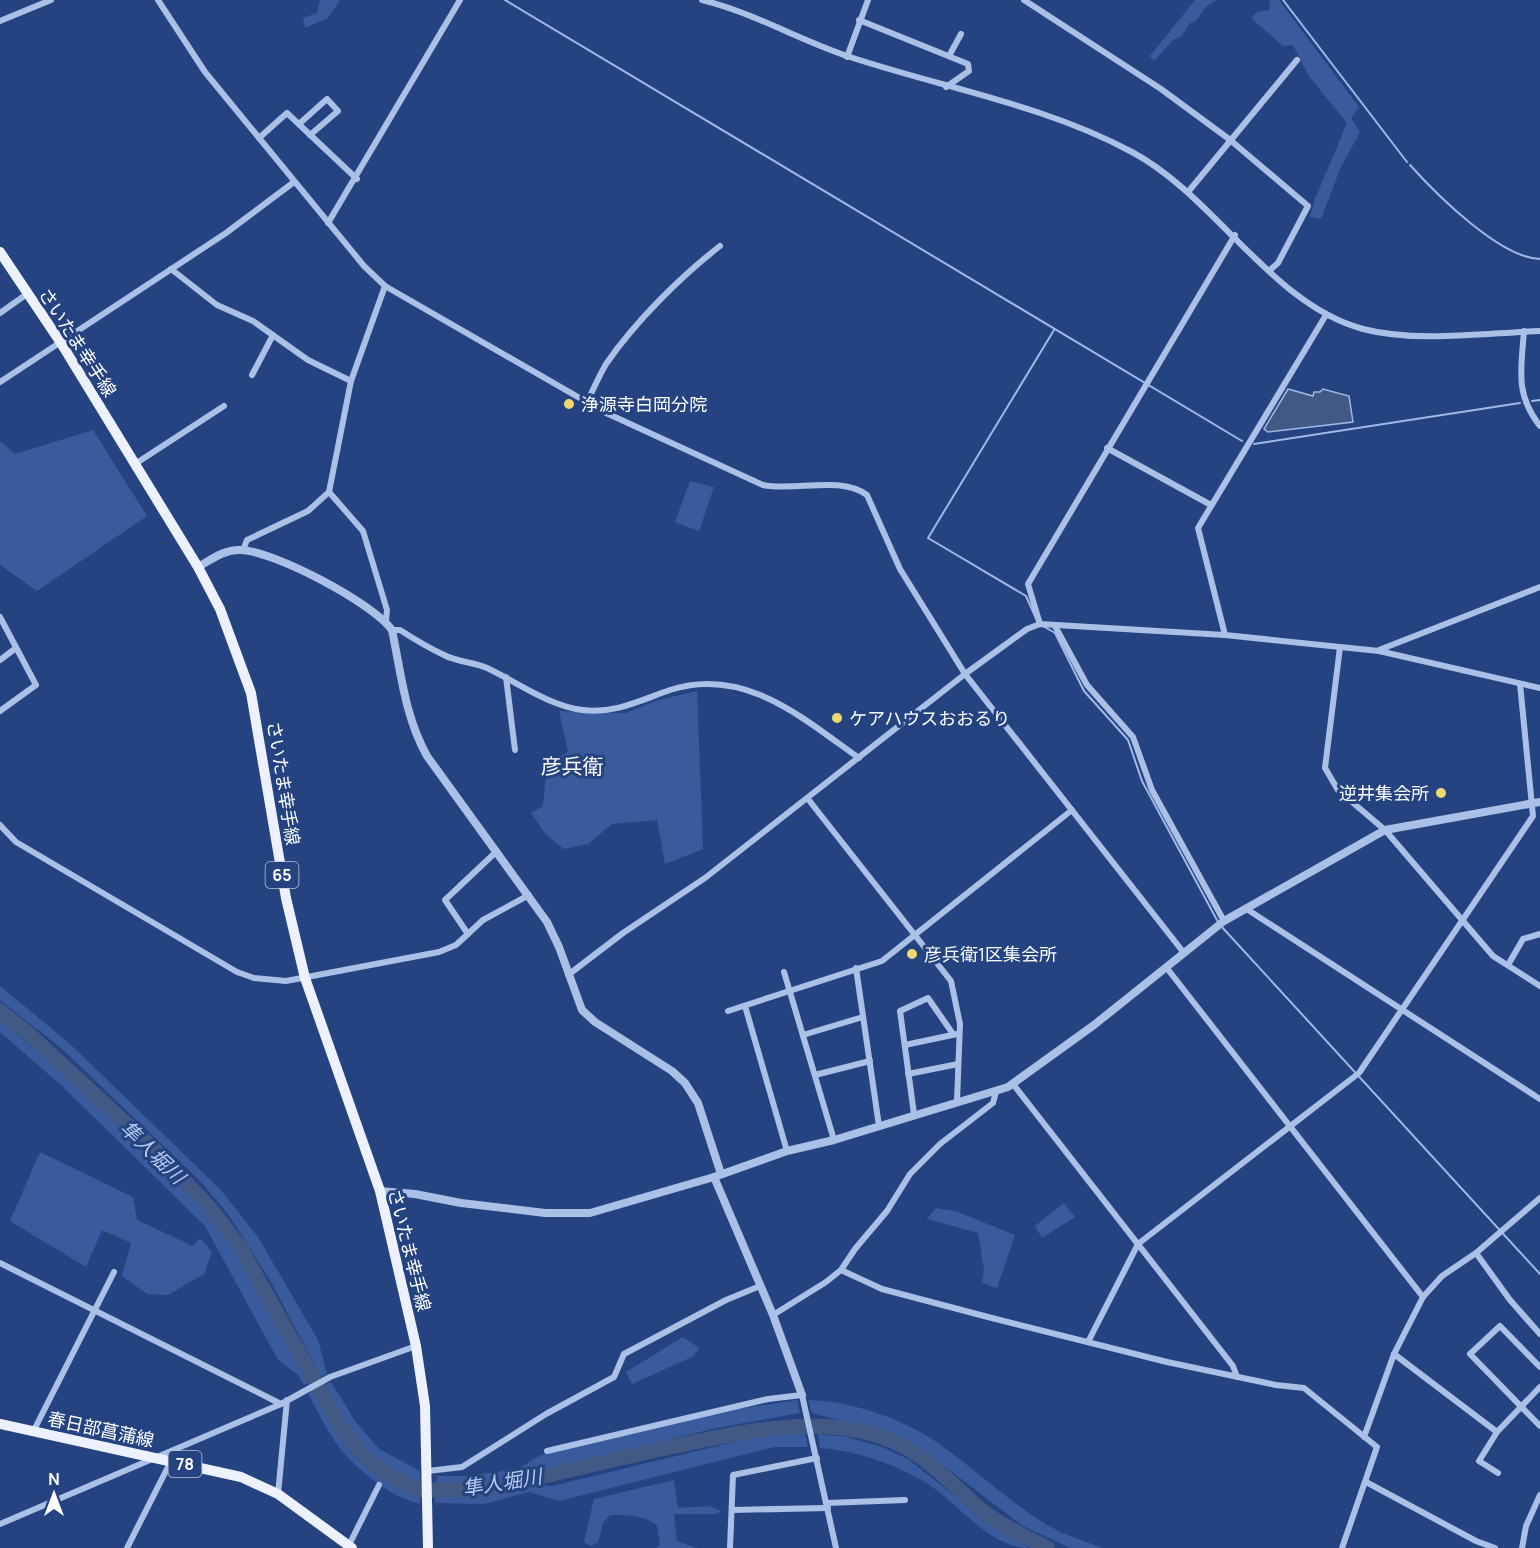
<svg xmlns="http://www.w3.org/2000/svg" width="1540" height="1548" font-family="Manrope,'Noto Sans JP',sans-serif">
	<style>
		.green { fill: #395b9d }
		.water { fill: #425885; stroke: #9fb9e7; stroke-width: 1.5 }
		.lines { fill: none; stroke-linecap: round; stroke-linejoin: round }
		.stream { stroke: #9fb9e7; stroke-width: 2 }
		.river { stroke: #425885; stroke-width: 15 }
		.minor { stroke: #abc0e6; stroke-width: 6 }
		.tertiary { stroke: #abc0e6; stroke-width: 8 }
		.primary { stroke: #ecf1fd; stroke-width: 10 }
		.poi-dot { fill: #f0d86f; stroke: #244380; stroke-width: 2 }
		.labels { text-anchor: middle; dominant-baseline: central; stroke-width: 6; stroke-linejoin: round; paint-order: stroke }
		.shield { fill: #244380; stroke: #bdc7d9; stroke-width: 1.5 }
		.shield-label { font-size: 16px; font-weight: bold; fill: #fff }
		.street-label { font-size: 18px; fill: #fff; stroke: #244380 }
		.poi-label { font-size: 18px; fill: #fff; stroke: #244380; text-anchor: start }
		.water-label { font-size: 20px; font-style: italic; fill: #b6caee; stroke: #244380 }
		.quarter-label { font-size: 21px; fill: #fff; stroke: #244380 }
	</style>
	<rect width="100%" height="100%" fill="#244380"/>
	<g class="green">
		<path d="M320 0H340L328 18 305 28 303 18 317 13Z"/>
		<path d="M1195 0H1217L1206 7 1195 22 1190 23 1182 36 1173 40 1154 61 1150 56Z"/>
		<path d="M1269 0H1279L1359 107 1351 118 1360 132 1340 169 1321 219 1310 217 1315 199 1347 123 1308 75 1293 45 1283 46 1251 18 1257 12 1270 10Z"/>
		<path d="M93 430 147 516 37 591 0 565V441L15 454Z"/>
		<path d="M690 481 714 487 699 531 675 522Z"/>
		<path d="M697 691 703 849 665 864 657 820 612 824 588 844 564 849 546 835 531 813 543 806 547 763 568 752 559 711 626 713 655 701Z"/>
		<path d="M0 986 69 1043 220 1189 258 1237 318 1340 327 1374 321 1377 271 1282 228 1214 199 1180 62 1049 0 1000Z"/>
		<path d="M0 1020 69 1078 194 1199 230 1245 311 1382 304 1385 298 1375 278 1360 205 1226 62 1086 0 1032Z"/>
		<path d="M40 1152 133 1197 137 1220 193 1246 200 1238 212 1252 204 1274 168 1295 147 1294 122 1276 131 1243 102 1230 86 1267 10 1221Z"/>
		<path d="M1064 1203 1075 1217 1042 1238 1035 1226Z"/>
		<path d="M936 1208 955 1211 1015 1235 997 1288 982 1283 984 1270 978 1233 927 1219Z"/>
		<path d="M683 1337 699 1348 694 1356 632 1384 626 1372Z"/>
		<path d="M331 1382 355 1421 379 1449 420 1471V1485C386 1480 351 1439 336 1411 332 1402 330 1393 324 1385Z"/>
		<path d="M314 1389C338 1430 369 1485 420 1494V1503C395 1501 354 1467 339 1447 327 1431 318 1412 308 1394Z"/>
		<path d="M797 1400 800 1413 716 1428 513 1479 482 1484H436L437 1476H466L518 1469 541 1455 730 1410Z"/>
		<path d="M808 1400C856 1401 912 1422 949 1451 981 1475 1010 1502 1044 1523 1061 1534 1084 1541 1103 1548H1070L1023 1526 935 1459 884 1432 812 1413Z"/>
		<path d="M805 1432 808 1447H774L559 1501 529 1492 484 1504 435 1503V1494L472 1496 508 1492 529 1485 552 1486 767 1434Z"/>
		<path d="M818 1434 847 1437 882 1447 908 1459 986 1521 1029 1548C989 1548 958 1502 925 1482 892 1463 858 1451 820 1448Z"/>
		<path d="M674 1480 678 1508 709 1506 722 1511 715 1514H674L677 1541 697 1548H656L660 1545 657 1525C643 1515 628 1515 610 1515L603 1523 598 1542 591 1546 584 1542 594 1499Z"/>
	</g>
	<path class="water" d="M1288 389 1313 396 1314 392H1320L1323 389 1349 396 1353 422 1268 432 1264 429Z"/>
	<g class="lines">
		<g class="stream">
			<path d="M505 0 1242 441"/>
			<path d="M1283 0 1407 162"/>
			<path d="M1410 165C1436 194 1500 258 1540 259"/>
			<path d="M1532 401 1540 400"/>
			<path d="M1254 444 1520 403"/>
			<path d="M1038 623 1026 596 928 538 1054 330"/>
			<path d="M1043 626 1055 633 1084 691 1128 740 1142 781 1218 922"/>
			<path d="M1221 926 1540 1274"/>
		</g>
		<path class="river" d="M0 1011 29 1034 156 1151 210 1208 240 1247 340 1426 362 1455 381 1470 417 1490H476L504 1486C561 1472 618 1458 676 1446 748 1431 834 1410 903 1446 933 1462 955 1487 980 1509 999 1525 1025 1536 1047 1548"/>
		<g class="minor">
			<path d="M158 0 205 72 364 266 385 286 604 412 763 485C795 492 839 475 867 495L900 569 965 674 1184 953"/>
			<path d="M702 0C752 12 801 41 850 57 944 88 1045 105 1132 152 1216 197 1272 305 1363 329 1417 343 1485 333 1540 331"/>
			<path d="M1024 0 1161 89 1229 139 1308 206 1278 263 1270 270"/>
			<path d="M859 20 968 64 969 71 946 87"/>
			<path d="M0 21 51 0"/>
			<path d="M949 56 961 34"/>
			<path d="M847 57 868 0"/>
			<path d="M299 124 327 99 338 111 310 135"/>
			<path d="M259 138 287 113 357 179"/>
			<path d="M1188 192 1297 60"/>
			<path d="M328 223 460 0"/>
			<path d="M171 269 217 305 253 321 308 360 351 381"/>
			<path d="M0 313 27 294"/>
			<path d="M1524 331C1521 370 1515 394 1540 426"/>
			<path d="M252 375 273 335"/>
			<path d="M0 382 226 233 294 182"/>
			<path d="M587 402C593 390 599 376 606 364 635 322 680 277 720 246"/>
			<path d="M1107 448 1211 505"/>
			<path d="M135 464 224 406"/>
			<path d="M329 492 363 531 387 610 386 621"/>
			<path d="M243 550 247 540 308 511 329 492 351 381 385 286"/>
			<path d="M0 617 36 685 0 711"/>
			<path d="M1040 624 1028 584 1235 235"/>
			<path d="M1055 626 1087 685 1133 737 1152 790 1224 921"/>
			<path d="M392 630H400C414 639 429 648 444 655 457 662 474 662 487 668 517 682 549 706 583 710 615 714 641 700 670 690 745 666 802 718 859 758"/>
			<path d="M1225 635 1198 528 1326 315"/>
			<path d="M1340 647 1325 768 1338 790 1385 830 1493 956 1540 986"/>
			<path d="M1379 650 1540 587"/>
			<path d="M0 660 16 648"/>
			<path d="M506 677 515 750"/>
			<path d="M808 799 951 981 960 1024 957 1101"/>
			<path d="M0 825 16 842 237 972 254 978 286 981 439 952 456 945 483 920 529 895"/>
			<path d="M1245 908 1540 1099"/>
			<path d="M468 934 445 900 497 851"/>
			<path d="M1508 965 1523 939 1540 934"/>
			<path d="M1166 967 1423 1297"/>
			<path d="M856 968 879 1126"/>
			<path d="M784 972 834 1140"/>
			<path d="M568 975 623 933 705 878 965 674 1027 629 1040 624 1225 635 1379 651 1540 688"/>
			<path d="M745 1006 787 1151"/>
			<path d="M728 1011 882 961 1072 810"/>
			<path d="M803 1035 863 1017"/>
			<path d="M905 1045 957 1034"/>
			<path d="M908 1074 958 1064"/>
			<path d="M815 1075 870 1061"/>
			<path d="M1013 1084 1233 1366 1237 1377"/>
			<path d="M914 1114 900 1011 928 998 953 1034"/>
			<path d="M1476 1253 1510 1300 1540 1334"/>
			<path d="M0 1263 281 1404"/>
			<path d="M841 1270 882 1289 988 1317 1167 1362 1276 1385 1304 1388 1377 1447 1342 1548"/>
			<path d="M773 1315 826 1282 841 1270 855 1249 887 1211 910 1174 940 1144 993 1103 996 1092"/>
			<path d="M1088 1342 1138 1244 1359 1073 1533 816 1520 684"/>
			<path d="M1394 1354 1497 1432 1540 1387"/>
			<path d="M1540 1367 1500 1326 1470 1354 1540 1426"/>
			<path d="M33 1432 114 1272"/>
			<path d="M1497 1432 1479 1461 1498 1473"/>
			<path d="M1364 1437 1394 1354 1423 1297 1442 1276 1476 1253 1540 1198"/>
			<path d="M547 1451 768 1399 802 1395 836 1548"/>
			<path d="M428 1471 462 1467 546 1414 614 1377 624 1354 726 1300 760 1286"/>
			<path d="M1366 1482 1476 1541 1495 1548"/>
			<path d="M278 1494 287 1400"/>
			<path d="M827 1503 905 1500"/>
			<path d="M732 1510 828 1508"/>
			<path d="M0 1524 281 1404 330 1377 416 1346"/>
			<path d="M348 1547 379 1485"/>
			<path d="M127 1548 171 1461"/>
			<path d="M730 1548 733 1475 817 1458"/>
			<path d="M1522 1548 1526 1526 1540 1495"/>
		</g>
		<g class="tertiary">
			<path d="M198 567C212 559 225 549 241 550 274 551 373 603 392 630 401 673 405 717 427 756L547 922 559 947 582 1010 595 1022 672 1071 685 1083 698 1103 721 1174"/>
			<path d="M714 1177 773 1315 802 1395"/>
			<path d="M380 1191 415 1194 461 1203 545 1213H590L714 1177 787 1151 834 1140 1008 1087 1094 1025 1224 921 1385 830 1540 802"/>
		</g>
		<g class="primary">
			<path d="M0 252 61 343 198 567 220 609 251 693 286 898 305 978 380 1191 416 1346 425 1406 428 1548"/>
			<path d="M0 1424 241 1477 278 1494 352 1548"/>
		</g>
	</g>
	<g class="poi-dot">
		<circle cx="569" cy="404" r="6"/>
		<circle cx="837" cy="718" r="6"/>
		<circle cx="1441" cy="793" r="6"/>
		<circle cx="912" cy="954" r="6"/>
	</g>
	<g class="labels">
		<g class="shield">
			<rect x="265.5" y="862" width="33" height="26" rx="4.5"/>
			<rect x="168.5" y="1451" width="33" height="26" rx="4.5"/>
		</g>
		<g class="shield-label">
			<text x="282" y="875">65</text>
			<text x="185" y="1464">78</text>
		</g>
		<g class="street-label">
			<text transform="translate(78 342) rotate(57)">さいたま幸手線</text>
			<text transform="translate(284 783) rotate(81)">さいたま幸手線</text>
			<text transform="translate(410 1250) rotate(76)">さいたま幸手線</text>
			<text transform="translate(101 1429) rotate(12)">春日部菖蒲線</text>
		</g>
		<g class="poi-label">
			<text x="581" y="404">浄源寺白岡分院</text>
			<text x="849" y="718">ケアハウスおおるり</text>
			<text x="1429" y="793" text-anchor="end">逆井集会所</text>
			<text x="924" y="954">彦兵衛1区集会所</text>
		</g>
		<g class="water-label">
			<text transform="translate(153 1152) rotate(44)">隼人堀川</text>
			<text transform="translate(502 1482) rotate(-9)">隼人堀川</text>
		</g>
		<g class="quarter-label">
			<text x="572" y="766">彦兵衛</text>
		</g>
	</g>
	<g transform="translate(54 1494)" stroke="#244380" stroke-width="4.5" paint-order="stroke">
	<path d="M0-4.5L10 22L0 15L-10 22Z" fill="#ffffff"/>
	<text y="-9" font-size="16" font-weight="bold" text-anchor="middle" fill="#ffffff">N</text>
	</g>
</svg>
